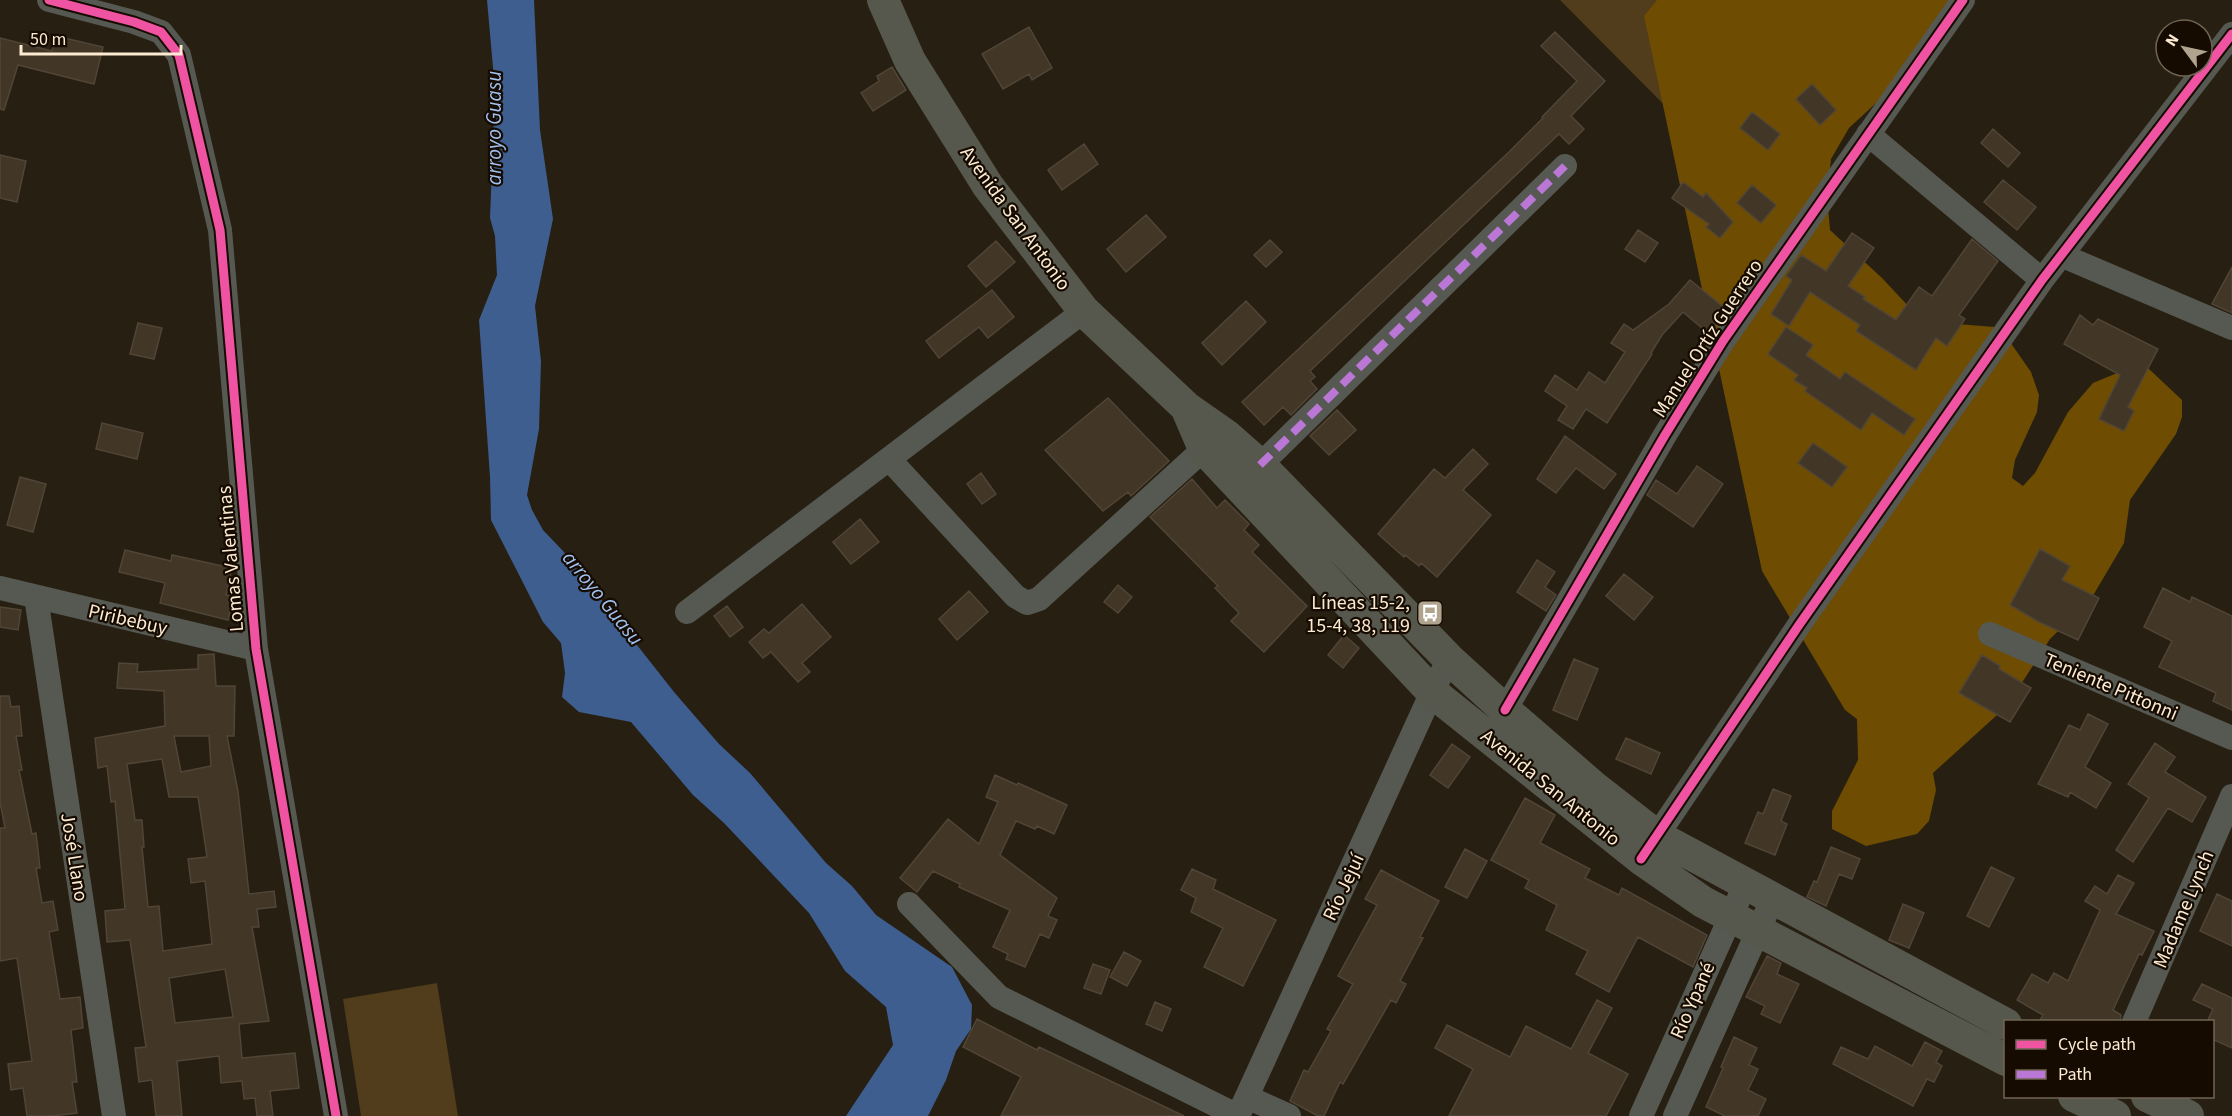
<svg xmlns="http://www.w3.org/2000/svg" width="2232" height="1116" font-family="'Source Sans 3',sans-serif">
<rect width="100%" height="100%" fill="#271f11"/>
<path fill="#513d1b" d="M 1560,0 L 1857,0 L 1708,149 Z
M 437,983 L 458,1116 L 361,1116 L 343,999 Z"/>
<path fill="#6e4c02" d="M 1657,0 L 1962,0 L 1900,81 L 1849,128 L 1831,159 L 1827,195 L 1830,230 L 1882,278 L 1927,326 L 1931,322 L 1995,327 L 2008,339 L 2031,372 L 2039,395 L 2037,412 L 2015,460 L 2012,478 L 2023,486 L 2035,473 L 2068,412 L 2093,383 L 2134,366 L 2149,369 L 2182,400 L 2182,417 L 2176,434 L 2130,500 L 2124,543 L 2091,599 L 2050,639 L 2007,706 L 1933,773 L 1936,790 L 1929,821 L 1917,834 L 1866,846 L 1832,829 L 1832,811 L 1858,760 L 1857,719 L 1845,710 L 1762,571 L 1644,16 Z"/>
<path fill="#3d5e8f" d="M 487,0 L 534,0 L 540,130 L 553,219 L 535,306 L 541,361 L 539,429 L 527,495 L 532,510 L 543,530 L 563,551 L 674,692 L 719,744 L 750,773 L 826,863 L 852,886 L 876,915 L 952,967 L 972,1005 L 971,1029 L 956,1051 L 946,1080 L 928,1116 L 846,1116 L 893,1045 L 886,1007 L 845,971 L 809,913 L 724,823 L 693,795 L 631,722 L 579,712 L 562,697 L 565,673 L 561,643 L 543,622 L 491,520 L 490,477 L 479,320 L 497,275 L 495,236 L 490,218 L 495,90 Z"/>
<path fill="#423627" stroke="#504537" stroke-width="1.5" fill-rule="evenodd" d="M 1029,27 L 1052,68 L 1032,80 L 1029,74 L 1003,89 L 982,54 Z
M 1555,32 L 1605,81 L 1571,116 L 1584,129 L 1569,144 L 1559,134 L 1310,371 L 1315,377 L 1310,381 L 1317,389 L 1291,415 L 1283,407 L 1264,425 L 1242,402 L 1509,152 L 1543,118 L 1542,117 L 1577,81 L 1541,46 Z
M 56,36 L 103,47 L 94,84 L 18,65 L 4,110 L 0,109 L 0,38 L 52,51 Z
M 892,67 L 906,90 L 873,111 L 861,93 L 879,81 L 877,76 Z
M 1812,84 L 1836,110 L 1820,125 L 1796,99 Z
M 1752,112 L 1780,134 L 1768,150 L 1740,128 Z
M 1993,129 L 2020,153 L 2008,167 L 1981,143 Z
M 1084,144 L 1098,164 L 1062,190 L 1048,170 Z
M 0,155 L 26,161 L 17,202 L 0,198 Z
M 2003,180 L 2036,207 L 2017,230 L 1984,202 Z
M 1683,182 L 1703,197 L 1706,193 L 1733,222 L 1720,238 L 1706,227 L 1709,224 L 1672,198 Z
M 1752,185 L 1776,205 L 1761,223 L 1737,203 Z
M 1146,215 L 1166,237 L 1126,272 L 1107,249 Z
M 1638,230 L 1658,243 L 1645,262 L 1625,249 Z
M 1852,233 L 1874,248 L 1848,286 L 1865,297 L 1863,299 L 1896,320 L 1919,287 L 1932,296 L 1972,239 L 1998,261 L 1959,315 L 1965,319 L 1947,346 L 1936,338 L 1916,370 L 1856,331 L 1860,325 L 1810,292 L 1789,326 L 1771,314 L 1792,280 L 1786,276 L 1801,255 L 1826,271 Z
M 1270,240 L 1282,252 L 1266,267 L 1254,255 Z
M 996,241 L 1015,262 L 986,287 L 968,266 Z
M 2232,267 L 2232,313 L 2212,304 Z
M 1690,280 L 1727,310 L 1709,334 L 1683,312 L 1662,335 L 1651,353 L 1652,354 L 1607,423 L 1586,409 L 1573,429 L 1558,420 L 1567,406 L 1545,391 L 1555,375 L 1577,390 L 1589,372 L 1605,383 L 1625,352 L 1611,343 L 1624,324 L 1633,330 L 1669,304 Z
M 992,290 L 1014,317 L 988,338 L 979,327 L 939,358 L 926,341 Z
M 1246,301 L 1266,322 L 1222,365 L 1202,343 Z
M 2080,315 L 2093,325 L 2098,319 L 2158,349 L 2128,407 L 2134,411 L 2124,431 L 2099,419 L 2120,375 L 2064,344 Z
M 138,323 L 162,328 L 154,359 L 130,354 Z
M 1786,327 L 1813,345 L 1806,355 L 1840,379 L 1845,372 L 1915,419 L 1904,435 L 1872,413 L 1861,430 L 1805,391 L 1807,388 L 1794,380 L 1798,375 L 1768,354 Z
M 1108,398 L 1169,461 L 1131,496 L 1128,492 L 1103,511 L 1045,450 Z
M 1337,410 L 1356,430 L 1329,455 L 1310,436 Z
M 102,423 L 143,433 L 137,459 L 96,449 Z
M 1565,436 L 1616,474 L 1604,489 L 1576,468 L 1556,493 L 1537,479 Z
M 1813,443 L 1847,467 L 1832,487 L 1798,463 Z
M 1473,449 L 1488,464 L 1463,490 L 1491,515 L 1437,577 L 1421,563 L 1419,566 L 1405,555 L 1404,557 L 1378,534 L 1434,469 L 1445,478 Z
M 1697,466 L 1723,484 L 1693,527 L 1647,495 L 1656,480 L 1677,494 Z
M 981,473 L 996,494 L 982,504 L 967,484 Z
M 20,477 L 46,484 L 33,532 L 7,525 Z
M 1192,479 L 1217,508 L 1225,500 L 1249,524 L 1244,530 L 1259,545 L 1252,552 L 1307,606 L 1264,652 L 1231,621 L 1239,613 L 1215,588 L 1218,586 L 1150,517 Z
M 860,519 L 879,542 L 851,564 L 833,542 Z
M 2040,549 L 2070,566 L 2062,580 L 2099,598 L 2078,640 L 2039,622 L 2010,605 Z
M 125,550 L 171,561 L 172,555 L 232,568 L 226,595 L 234,597 L 228,620 L 160,603 L 165,583 L 119,572 Z
M 1537,560 L 1555,572 L 1545,587 L 1556,595 L 1546,611 L 1517,592 Z
M 1624,574 L 1653,597 L 1634,620 L 1606,596 Z
M 1118,585 L 1132,597 L 1118,613 L 1104,602 Z
M 2163,588 L 2190,602 L 2192,597 L 2232,616 L 2232,710 L 2213,701 L 2216,693 L 2159,667 L 2172,641 L 2144,627 Z
M 969,591 L 988,612 L 957,640 L 939,619 Z
M 802,604 L 831,637 L 802,663 L 810,672 L 798,682 L 771,652 L 763,658 L 749,642 L 764,629 L 769,633 Z
M 727,606 L 743,627 L 730,637 L 714,616 Z
M 0,607 L 21,610 L 18,630 L 0,627 Z
M 1344,635 L 1359,648 L 1343,668 L 1328,655 Z
M 214,654 L 216,686 L 235,686 L 234,736 L 227,736 L 238,791 L 249,894 L 274,891 L 276,907 L 257,909 L 259,927 L 252,927 L 269,1021 L 239,1024 L 242,1058 L 295,1053 L 299,1088 L 270,1091 L 273,1116 L 257,1116 L 255,1098 L 244,1099 L 242,1081 L 221,1083 L 219,1056 L 177,1061 L 182,1116 L 156,1116 L 152,1080 L 139,1082 L 135,1048 L 146,1047 L 130,940 L 107,942 L 105,911 L 125,909 L 115,801 L 111,802 L 107,766 L 98,768 L 95,738 L 165,726 L 164,691 L 117,688 L 119,663 L 138,664 L 137,672 L 198,669 L 198,655 ZM 174,736 L 209,736 L 211,766 L 181,772 ZM 162,759 L 169,797 L 198,797 L 207,857 L 188,859 L 191,883 L 205,881 L 212,944 L 163,951 L 159,906 L 148,907 L 142,847 L 144,847 L 142,820 L 135,820 L 127,764 ZM 225,969 L 233,1017 L 175,1023 L 169,978 Z
M 1982,655 L 2000,666 L 1999,669 L 2031,688 L 2010,722 L 1959,693 Z
M 1574,659 L 1598,669 L 1577,720 L 1553,710 Z
M 0,696 L 9,696 L 11,707 L 19,706 L 22,736 L 16,736 L 22,770 L 19,770 L 32,834 L 36,833 L 40,868 L 36,868 L 42,903 L 53,901 L 58,930 L 49,932 L 60,999 L 80,997 L 83,1028 L 71,1030 L 77,1082 L 72,1082 L 77,1113 L 52,1116 L 27,1116 L 23,1088 L 11,1090 L 8,1064 L 32,1061 L 17,958 L 0,961 L 0,828 L 5,828 L 0,802 Z
M 2088,714 L 2108,724 L 2085,767 L 2111,783 L 2096,808 L 2070,792 L 2068,797 L 2038,784 L 2069,725 L 2080,730 Z
M 1626,738 L 1660,753 L 1651,774 L 1616,759 Z
M 2155,743 L 2175,757 L 2165,772 L 2206,797 L 2192,822 L 2168,808 L 2133,862 L 2116,850 L 2149,798 L 2128,784 Z
M 1452,744 L 1470,757 L 1448,788 L 1430,775 Z
M 995,775 L 1017,785 L 1018,783 L 1067,805 L 1054,834 L 1037,826 L 1035,829 L 1016,821 L 1000,855 L 1057,898 L 1048,916 L 1057,920 L 1049,938 L 1040,934 L 1025,967 L 1006,959 L 1008,954 L 993,947 L 1010,910 L 959,887 L 960,884 L 933,871 L 917,892 L 900,878 L 948,819 L 979,844 L 998,802 L 986,797 Z
M 1773,789 L 1791,796 L 1781,821 L 1787,824 L 1775,855 L 1745,843 L 1758,812 L 1763,814 Z
M 1525,798 L 1555,815 L 1540,843 L 1590,869 L 1585,878 L 1619,895 L 1622,888 L 1707,935 L 1693,967 L 1638,937 L 1609,992 L 1576,974 L 1588,951 L 1546,930 L 1557,905 L 1525,888 L 1529,880 L 1491,860 Z
M 1831,847 L 1860,859 L 1852,879 L 1839,874 L 1826,906 L 1807,897 L 1814,881 L 1817,882 Z
M 1465,849 L 1487,861 L 1467,898 L 1445,887 Z
M 1991,867 L 2014,878 L 1989,927 L 1967,916 Z
M 1192,869 L 1216,880 L 1213,889 L 1276,920 L 1243,986 L 1204,967 L 1223,928 L 1191,912 L 1196,898 L 1181,890 Z
M 1381,870 L 1439,901 L 1420,937 L 1423,938 L 1400,981 L 1406,984 L 1396,1003 L 1391,1000 L 1343,1084 L 1340,1082 L 1324,1116 L 1318,1116 L 1290,1101 L 1304,1070 L 1308,1072 L 1331,1031 L 1327,1029 L 1353,984 L 1338,976 L 1377,905 L 1365,899 Z
M 2118,875 L 2134,883 L 2116,914 L 2154,931 L 2142,955 L 2139,954 L 2113,1010 L 2121,1015 L 2120,1022 L 2039,1022 L 2043,1015 L 2017,1000 L 2032,974 L 2048,983 L 2054,973 L 2068,981 L 2100,910 L 2085,901 L 2095,886 L 2107,894 Z
M 2217,894 L 2232,901 L 2232,946 L 2200,931 Z
M 1903,904 L 1924,913 L 1909,948 L 1889,940 Z
M 1124,952 L 1141,961 L 1127,986 L 1110,977 Z
M 1767,956 L 1781,963 L 1777,974 L 1799,984 L 1780,1023 L 1761,1014 L 1765,1006 L 1746,997 Z
M 1093,964 L 1110,970 L 1101,994 L 1084,988 Z
M 2202,984 L 2232,998 L 2232,1048 L 2212,1039 L 2212,1022 L 2207,1022 L 2213,1009 L 2193,1000 Z
M 1597,1000 L 1612,1008 L 1588,1053 L 1628,1074 L 1606,1116 L 1449,1116 L 1473,1069 L 1435,1048 L 1447,1025 L 1510,1057 L 1526,1026 L 1571,1049 Z
M 1155,1002 L 1171,1009 L 1162,1031 L 1146,1024 Z
M 977,1019 L 1037,1050 L 1039,1047 L 1184,1116 L 1001,1116 L 1021,1077 L 963,1047 Z
M 1734,1037 L 1757,1048 L 1749,1065 L 1758,1069 L 1748,1090 L 1766,1099 L 1758,1116 L 1725,1116 L 1706,1107 L 1723,1068 L 1721,1067 Z
M 1925,1042 L 1942,1051 L 1936,1062 L 1942,1066 L 1934,1082 L 1927,1079 L 1913,1106 L 1833,1064 L 1841,1047 L 1868,1059 L 1875,1046 L 1912,1066 Z"/>
<g fill="none" stroke-linecap="round" stroke-linejoin="round">
<path stroke="#565951" stroke-width="24" d="M 49,0 L 134,22 L 161,32 L 179,55 L 220,230 L 256,649 L 336,1116
M 1868,134 L 2042,280
M 2063,256 L 2232,328
M 889,459 L 1015,596 L 1027,603 L 1039,599 L 1204,449
M 1260,465 L 1565,166
M 0,588 L 256,649
M 36,597 L 114,1116
M 687,612 L 1084,311
M 1990,634 L 2232,738
M 1505,710 L 1665,435 L 1723,341 L 1963,0
M 1648,849 L 1799,625 L 2042,280 L 2232,34
M 909,904 L 999,997 L 1238,1116
M 2134,1022 L 2232,796
M 1247,1097 L 1289,1116
M 1238,1116 L 1432,692 L 1449,659
M 1641,1116 L 1745,885
M 1675,1116 L 1772,900"/>
<path stroke="#57584d" stroke-width="32" d="M 883,0 L 910,61 L 988,186 L 1084,311 L 1186,407 L 1226,435 L 1260,465 L 1449,659 L 1505,710 L 1593,786 L 1657,836 L 2006,1024
M 1186,407 L 1204,449 L 1432,692 L 1641,859 L 1703,902 L 2006,1060
M 2074,1096 L 2115,1116
M 2147,1096 L 2188,1116"/>
<path stroke="#ba77d6" stroke-width="8" stroke-dasharray="15 8" stroke-linecap="butt" d="M 1260,465 L 1565,166"/>
<defs>
<path id="cycleway" d="M 49,0 L 134,22 L 161,32 L 179,55 L 220,230 L 256,649 L 336,1116
M 1505,710 L 1665,435 L 1723,341 L 1963,0
M 1641,859 L 1799,625 L 2042,280 L 2232,34"/>
</defs>
<use href="#cycleway" stroke="#160b00" stroke-width="13"/>
<use href="#cycleway" stroke="#f153a3" stroke-width="9"/>
</g>
<defs>
<symbol id="bus-square" viewBox="-11 -11 22 22"><rect x="-9" y="-9" width="18" height="18" rx="4" fill="#b1a48e" stroke="#160b00"/><path d="M-5-6H5V4H4V6H2V4H-2V6H-4V4H-5ZM-3.5-4V0h7V-4ZM-3.5 1.2v1.5H-2V1.2ZM2 1.2v1.5H3.5V1.2Z" fill="#fff"/></symbol>
</defs>
<g fill-rule="evenodd">
<use href="#bus-square" x="1415" y="598" width="30" height="30"/>
</g>
<g text-anchor="middle" stroke-width="4.5" stroke-linejoin="round" paint-order="stroke">
<g font-size="20" fill="#fcebd2" stroke="#160b00">
<text transform="translate(1016 218) rotate(54)" y="7">Avenida San Antonio</text>
<text transform="translate(1707 338) rotate(-57)" y="7">Manuel Ortíz Guerrero</text>
<text transform="translate(230 559) rotate(-95)" y="7">Lomas Valentinas</text>
<text transform="translate(128 619) rotate(13)" y="7">Piribebuy</text>
<text transform="translate(2111 686) rotate(23)" y="7">Teniente Pittonni</text>
<text transform="translate(1551 787) rotate(39)" y="7">Avenida San Antonio</text>
<text transform="translate(75 857) rotate(81)" y="7">José Llano</text>
<text transform="translate(1343 887) rotate(-65)" y="7">Río Jejuí</text>
<text transform="translate(2183 909) rotate(-67)" y="7">Madame Lynch</text>
<text transform="translate(1692 1000) rotate(-66)" y="7">Río Ypané</text>
</g>
<g font-size="20" fill="#fcebd2" stroke="#160b00" text-anchor="end">
<text x="1410" y="609">Líneas 15-2,<tspan x="1410" dy="23">15-4, 38, 119</tspan></text>
</g>
<g font-size="21" font-style="italic" fill="#a1c2f2" stroke="#160b00">
<text transform="translate(494 128) rotate(-90)" y="7">arroyo Guasu</text>
<text transform="translate(603 598) rotate(51)" y="7">arroyo Guasu</text>
</g>
</g>
<rect x="2004" y="1020" width="210" height="78" fill="#160b00" stroke="#726554" stroke-width="1.5"/>
<rect x="2016" y="1040" width="30" height="9" fill="#f153a3" stroke="#726554" stroke-width="1.5"/>
<text x="2058" y="1050" font-size="18" fill="#fcebd2">Cycle path</text>
<rect x="2016" y="1070" width="30" height="9" fill="#ba77d6" stroke="#726554" stroke-width="1.5"/>
<text x="2058" y="1080" font-size="18" fill="#fcebd2">Path</text>
<g transform="translate(2184 48) rotate(303)"><circle r="28" fill="#160b00" stroke="#726554" stroke-width="1.5"/>
<path d="M0-4.5L10 22L0 15L-10 22Z" fill="#b1a48e"/>
<text y="-9" font-size="16" font-weight="bold" text-anchor="middle" fill="#fcebd2">N</text>
</g>
<path d="M21 45v9h160v-9" fill="none" stroke="#fcebd2" stroke-width="3"/>
<text x="30" y="45" font-size="18" fill="#fcebd2" stroke="#160b00" stroke-width="4.5" paint-order="stroke">50 m</text>
</svg>
